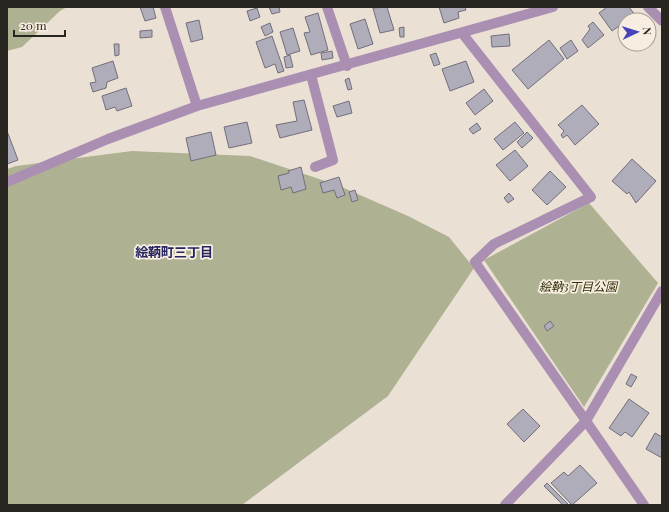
<svg xmlns="http://www.w3.org/2000/svg" width="669" height="512" font-family="'Playfair Display','Noto Sans JP',serif">
<rect width="100%" height="100%" fill="#ebe0d4"/>
<path fill="#afb292" d="M 7,7 L 67,7 L 60,11 L 22,47 L 7,51 Z
M 132,151 L 250,156 L 337,185 L 408,216 L 449,237 L 474,268 L 388,396 L 242,505 L 7,505 L 7,169 L 16,166 Z
M 589,203 L 658,283 L 584,407 L 484,260 Z"/>
<path fill="#b0adba" stroke="#726e7b" d="M 140,7 L 153,7 L 156,18 L 145,21 Z
M 269,7 L 279,7 L 280,12 L 272,14 Z
M 387,7 L 394,30 L 380,33 L 373,8 Z
M 439,7 L 465,7 L 466,10 L 458,12 L 459,18 L 444,23 Z
M 607,7 L 629,7 L 635,15 L 625,20 L 625,22 L 612,31 L 599,13 Z
M 257,8 L 260,17 L 250,21 L 247,11 Z
M 318,13 L 328,50 L 311,55 L 304,33 L 310,32 L 305,17 Z
M 365,19 L 373,44 L 358,49 L 350,24 Z
M 199,20 L 203,39 L 191,42 L 186,23 Z
M 593,22 L 604,35 L 588,48 L 582,40 L 590,29 L 588,26 Z
M 270,23 L 273,32 L 265,36 L 261,27 Z
M 404,27 L 404,37 L 400,37 L 399,28 Z
M 293,28 L 300,51 L 287,55 L 280,32 Z
M 152,30 L 152,37 L 140,38 L 140,31 Z
M 509,34 L 510,46 L 492,47 L 491,36 Z
M 272,36 L 284,71 L 278,73 L 275,64 L 265,68 L 256,42 Z
M 549,40 L 564,59 L 528,89 L 512,70 Z
M 571,40 L 578,51 L 567,59 L 560,48 Z
M 114,44 L 119,44 L 119,55 L 115,56 Z
M 332,51 L 333,58 L 322,60 L 321,53 Z
M 436,53 L 440,64 L 434,66 L 430,55 Z
M 290,55 L 293,67 L 286,68 L 284,57 Z
M 113,61 L 118,78 L 107,82 L 106,88 L 93,92 L 90,83 L 96,82 L 92,68 Z
M 466,61 L 474,82 L 450,91 L 442,69 Z
M 349,78 L 352,89 L 348,90 L 345,80 Z
M 126,88 L 132,106 L 117,111 L 115,107 L 106,110 L 102,96 Z
M 484,89 L 493,101 L 475,115 L 466,103 Z
M 304,100 L 312,130 L 280,138 L 276,125 L 297,121 L 293,102 Z
M 349,101 L 352,113 L 337,117 L 333,106 Z
M 582,105 L 599,124 L 575,145 L 567,135 L 563,138 L 561,135 L 564,131 L 558,125 Z
M 247,122 L 252,143 L 229,148 L 224,127 Z
M 515,122 L 524,133 L 503,150 L 494,139 Z
M 477,123 L 481,129 L 473,134 L 469,129 Z
M 7,131 L 18,160 L 7,164 Z
M 211,132 L 216,155 L 191,161 L 186,138 Z
M 527,132 L 533,138 L 522,148 L 517,142 Z
M 515,150 L 528,166 L 510,181 L 496,165 Z
M 632,159 L 656,181 L 636,203 L 629,192 L 627,194 L 612,181 Z
M 301,167 L 306,189 L 293,193 L 291,187 L 281,190 L 278,176 L 289,173 L 288,171 Z
M 550,171 L 566,187 L 547,205 L 532,190 Z
M 339,177 L 345,195 L 337,198 L 334,190 L 323,193 L 320,183 Z
M 355,190 L 358,200 L 352,202 L 349,192 Z
M 509,193 L 514,199 L 508,203 L 504,198 Z
M 550,321 L 554,326 L 547,331 L 544,326 Z
M 631,374 L 637,377 L 631,387 L 626,384 Z
M 629,399 L 649,413 L 632,437 L 625,432 L 621,436 L 609,428 Z
M 523,409 L 540,426 L 524,442 L 507,424 Z
M 655,433 L 662,437 L 662,458 L 646,449 Z
M 580,465 L 597,483 L 572,505 L 551,483 L 564,472 L 568,476 Z
M 547,483 L 569,505 L 563,505 L 544,486 Z"/>
<g fill="none" stroke-linecap="round" stroke-linejoin="round">
<path stroke="#aa8fb2" stroke-width="10" d="M 165,7 L 197,106
M 327,7 L 347,66
M 648,7 L 662,21
M 462,33 L 591,197 L 494,244 L 475,262 L 586,421 L 505,505
M 311,75 L 333,160 L 315,167
M 7,182 L 108,139 L 197,106 L 553,7
M 644,505 L 586,421 L 662,291"/>
</g>
<g text-anchor="middle" stroke-width="3.5" stroke-linejoin="round" paint-order="stroke">
<g font-size="12" font-style="italic" fill="#2e3006" stroke="#f8ede1">
<text x="578" y="291">絵靹3丁目公園</text>
</g>
<g font-size="13" font-weight="bold" fill="#25265f" stroke="#f8ede1">
<text x="174" y="257">絵鞆町三丁目</text>
</g>
</g>
<rect width="669" height="512" fill="none" stroke="#292621" stroke-width="16"/>
<g transform="translate(637 32) rotate(86)"><circle r="19" fill="#f8ede1" stroke="#a59d94"/>
<path d="M0-3L7 15L0 10L-7 15Z" fill="#4644ba"/>
<text y="-6" font-size="11" font-weight="bold" text-anchor="middle" fill="#292621">N</text>
</g>
<path d="M14 30v6h51v-6" fill="none" stroke="#292621" stroke-width="2"/>
<text x="20" y="30" font-size="12" fill="#292621" stroke="#f8ede1" stroke-width="3" paint-order="stroke">20 m</text>
</svg>
